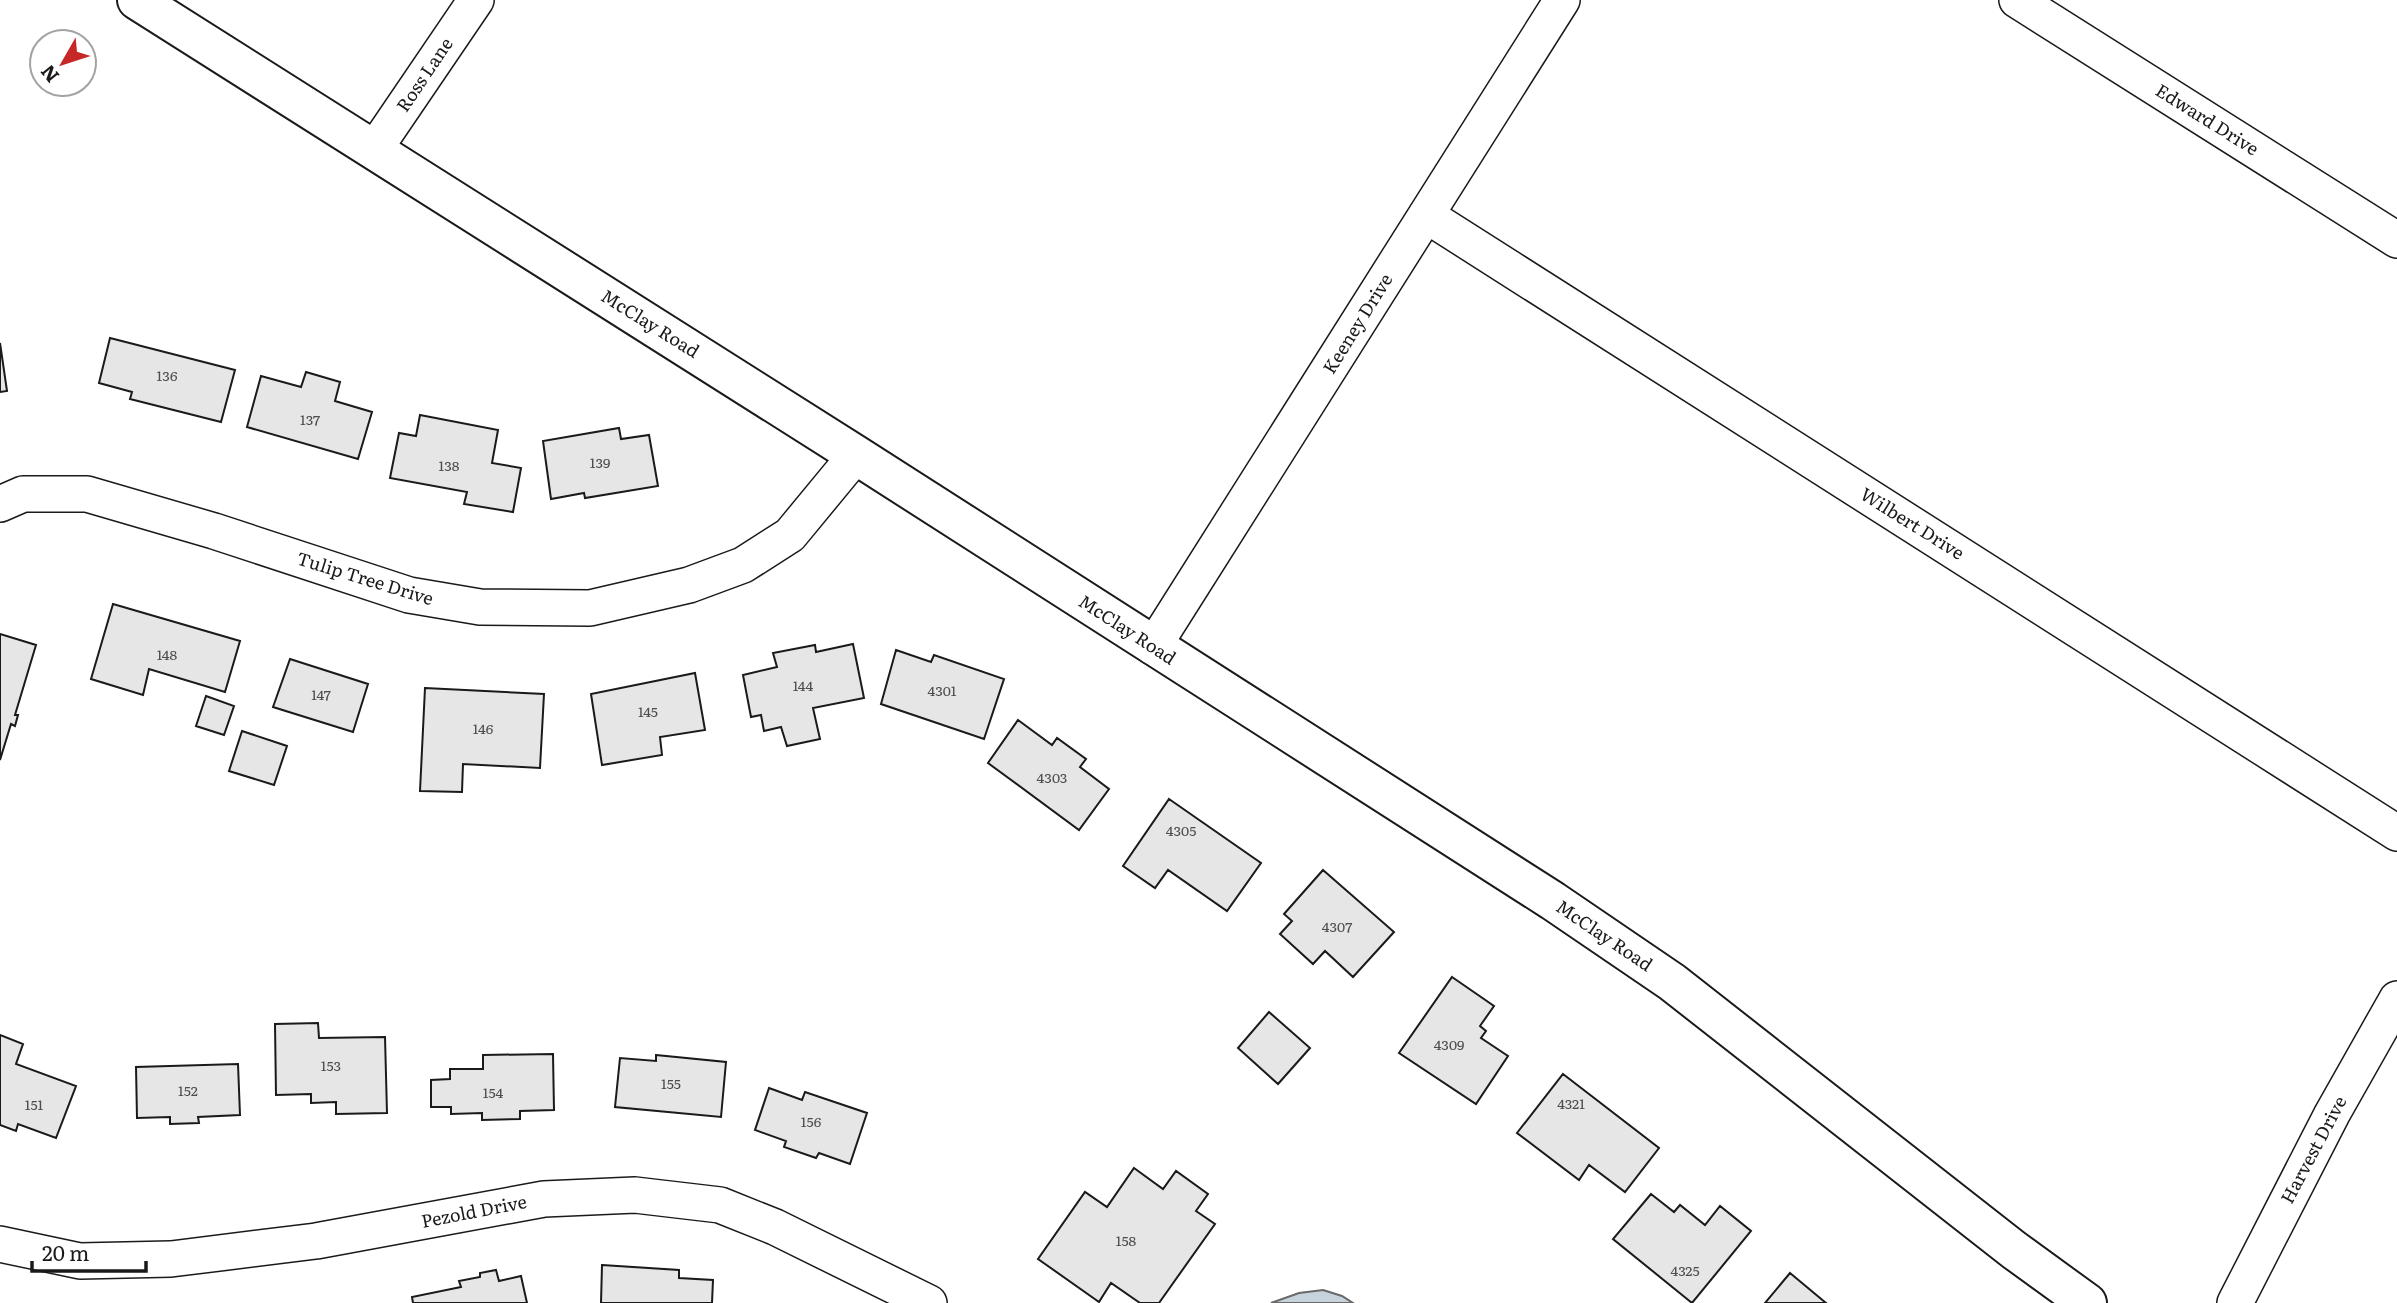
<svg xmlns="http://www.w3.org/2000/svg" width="2397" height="1303" font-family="Literata,serif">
<rect width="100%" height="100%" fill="#fff"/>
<path fill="#c6d2dc" stroke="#6a6a6a" stroke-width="2" d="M 1323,1290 L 1342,1296 L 1353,1303 L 1271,1303 L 1299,1293 Z"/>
<path fill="#e6e6e6" stroke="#1a1a1a" stroke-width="2" d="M 110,338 L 235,370 L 221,422 L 130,399 L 132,392 L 99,383 Z
M 0,343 L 7,391 L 0,392 Z
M 306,372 L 340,382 L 335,401 L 372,412 L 358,459 L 247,427 L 261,376 L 301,387 Z
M 420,415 L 498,430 L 492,463 L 521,468 L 513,512 L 464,504 L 467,492 L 390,478 L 399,433 L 416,436 Z
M 619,428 L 621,439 L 649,435 L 658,486 L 585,498 L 584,493 L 551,499 L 543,441 Z
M 113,604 L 240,641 L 225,692 L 149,669 L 143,695 L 91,679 Z
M 0,634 L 36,645 L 15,715 L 18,715 L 15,726 L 11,724 L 0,760 Z
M 853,644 L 864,698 L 813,708 L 820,739 L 787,746 L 781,727 L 764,731 L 761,715 L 751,717 L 743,675 L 777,667 L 773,653 L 815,645 L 816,652 Z
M 896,650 L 931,662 L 934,655 L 1004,679 L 984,739 L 881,704 Z
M 290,659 L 368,684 L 353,732 L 273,707 Z
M 695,673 L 705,730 L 660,737 L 662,755 L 602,765 L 591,694 Z
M 425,688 L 544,694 L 540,768 L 463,764 L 462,792 L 420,791 Z
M 206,696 L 234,706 L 224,735 L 196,726 Z
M 1018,720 L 1052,745 L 1057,738 L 1086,759 L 1080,767 L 1109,789 L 1079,830 L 988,763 Z
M 242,731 L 287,746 L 274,785 L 229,771 Z
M 1169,799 L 1261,863 L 1227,911 L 1168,870 L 1155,888 L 1123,866 Z
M 1323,870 L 1394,932 L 1353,977 L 1325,951 L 1313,964 L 1280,934 L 1292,921 L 1284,914 Z
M 1452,977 L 1494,1006 L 1480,1026 L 1486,1031 L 1481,1038 L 1508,1056 L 1476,1104 L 1399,1053 Z
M 1269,1012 L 1310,1048 L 1278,1084 L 1238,1048 Z
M 318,1023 L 319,1038 L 385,1037 L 387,1113 L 336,1114 L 336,1102 L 311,1103 L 311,1094 L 276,1095 L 275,1024 Z
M 0,1035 L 23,1044 L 16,1064 L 76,1086 L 56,1138 L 18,1124 L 16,1131 L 0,1125 Z
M 553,1054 L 554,1110 L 520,1111 L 520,1119 L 482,1120 L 482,1113 L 451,1114 L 451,1107 L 431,1107 L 431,1080 L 450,1079 L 450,1069 L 483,1069 L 483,1055 Z
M 656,1055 L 726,1062 L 721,1117 L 615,1107 L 620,1058 L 656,1061 Z
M 238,1064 L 240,1115 L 198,1117 L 199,1123 L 170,1124 L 170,1117 L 137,1118 L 136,1067 Z
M 1563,1074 L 1659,1148 L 1625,1192 L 1589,1165 L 1579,1180 L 1517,1133 Z
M 769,1088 L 802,1100 L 805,1092 L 867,1113 L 850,1164 L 819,1153 L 816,1158 L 784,1147 L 786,1141 L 755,1130 Z
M 1134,1168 L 1163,1189 L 1176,1171 L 1208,1194 L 1196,1211 L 1215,1224 L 1159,1303 L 1140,1303 L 1111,1283 L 1099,1302 L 1038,1259 L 1085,1192 L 1107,1207 Z
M 1651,1194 L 1674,1212 L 1680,1205 L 1705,1225 L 1720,1206 L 1751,1231 L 1692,1303 L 1613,1239 Z
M 602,1265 L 679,1270 L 679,1278 L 713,1280 L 712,1303 L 601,1303 Z
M 496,1270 L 499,1281 L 521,1276 L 527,1303 L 413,1303 L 412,1297 L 461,1287 L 459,1281 L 480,1277 L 480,1273 Z
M 1790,1273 L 1826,1303 L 1765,1303 Z"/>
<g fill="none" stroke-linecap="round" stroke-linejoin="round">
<defs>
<path id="street" d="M 2017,0 L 2397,240
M 374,150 L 476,0
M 1426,215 L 2397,833
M 0,504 L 23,494 L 87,494 L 214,531 L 409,595 L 480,607 L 590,608 L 689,585 L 743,565 L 790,535 L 856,455
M 1153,647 L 1562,0
M 0,1244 L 80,1261 L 171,1259 L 316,1241 L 544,1199 L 635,1195 L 720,1205 L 775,1227 L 929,1303
M 2235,1303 L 2332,1114 L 2397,999"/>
<path id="secondary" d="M 137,0 L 856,455 L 1553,901 L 1672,982 L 2014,1250 L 2087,1303"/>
</defs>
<use href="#street" stroke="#1a1a1a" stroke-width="38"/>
<use href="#secondary" stroke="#1a1a1a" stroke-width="42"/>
<use href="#street" stroke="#fff" stroke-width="35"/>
<use href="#secondary" stroke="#fff" stroke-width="38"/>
</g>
<g text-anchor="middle" stroke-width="5" stroke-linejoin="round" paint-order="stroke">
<g font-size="14" fill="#4d4d4d">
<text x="167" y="381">136</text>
<text x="310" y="425">137</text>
<text x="600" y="468">139</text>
<text x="449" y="471">138</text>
<text x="167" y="660">148</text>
<text x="803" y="691">144</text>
<text x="942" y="696">4301</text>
<text x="321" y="700">147</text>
<text x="648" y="717">145</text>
<text x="483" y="734">146</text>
<text x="1052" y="783">4303</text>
<text x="1181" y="836">4305</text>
<text x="1337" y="932">4307</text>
<text x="1449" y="1050">4309</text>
<text x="331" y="1071">153</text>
<text x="671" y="1089">155</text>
<text x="188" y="1096">152</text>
<text x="493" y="1098">154</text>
<text x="1571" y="1109">4321</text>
<text x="34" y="1110">151</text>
<text x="811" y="1127">156</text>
<text x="1126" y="1246">158</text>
<text x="1685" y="1276">4325</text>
</g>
<g font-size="18" fill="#1a1a1a" stroke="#fff">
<text transform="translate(425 75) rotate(-56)" y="6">Ross Lane</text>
<text transform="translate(2207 120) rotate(32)" y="6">Edward Drive</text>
<text transform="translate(650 324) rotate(32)" y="6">McClay Road</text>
<text transform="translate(1358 324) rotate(-58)" y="6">Keeney Drive</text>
<text transform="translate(1912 524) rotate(32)" y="6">Wilbert Drive</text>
<text transform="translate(365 579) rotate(17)" y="6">Tulip Tree Drive</text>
<text transform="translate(1127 630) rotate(33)" y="6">McClay Road</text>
<text transform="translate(1604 936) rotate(34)" y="6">McClay Road</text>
<text transform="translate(2314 1150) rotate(-62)" y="6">Harvest Drive</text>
<text transform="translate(474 1212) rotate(-11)" y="6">Pezold Drive</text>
</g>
</g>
<g transform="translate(63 63) rotate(231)"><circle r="33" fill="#ffffff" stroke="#a3a3a3" stroke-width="2"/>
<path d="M0-5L12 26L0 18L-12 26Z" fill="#c62828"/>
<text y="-10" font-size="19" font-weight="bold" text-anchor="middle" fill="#1a1a1a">N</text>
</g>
<path d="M32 1261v10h114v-10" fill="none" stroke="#1a1a1a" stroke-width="3.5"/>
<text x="42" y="1261" font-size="21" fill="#1a1a1a" stroke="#ffffff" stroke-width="5" paint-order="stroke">20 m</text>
</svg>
